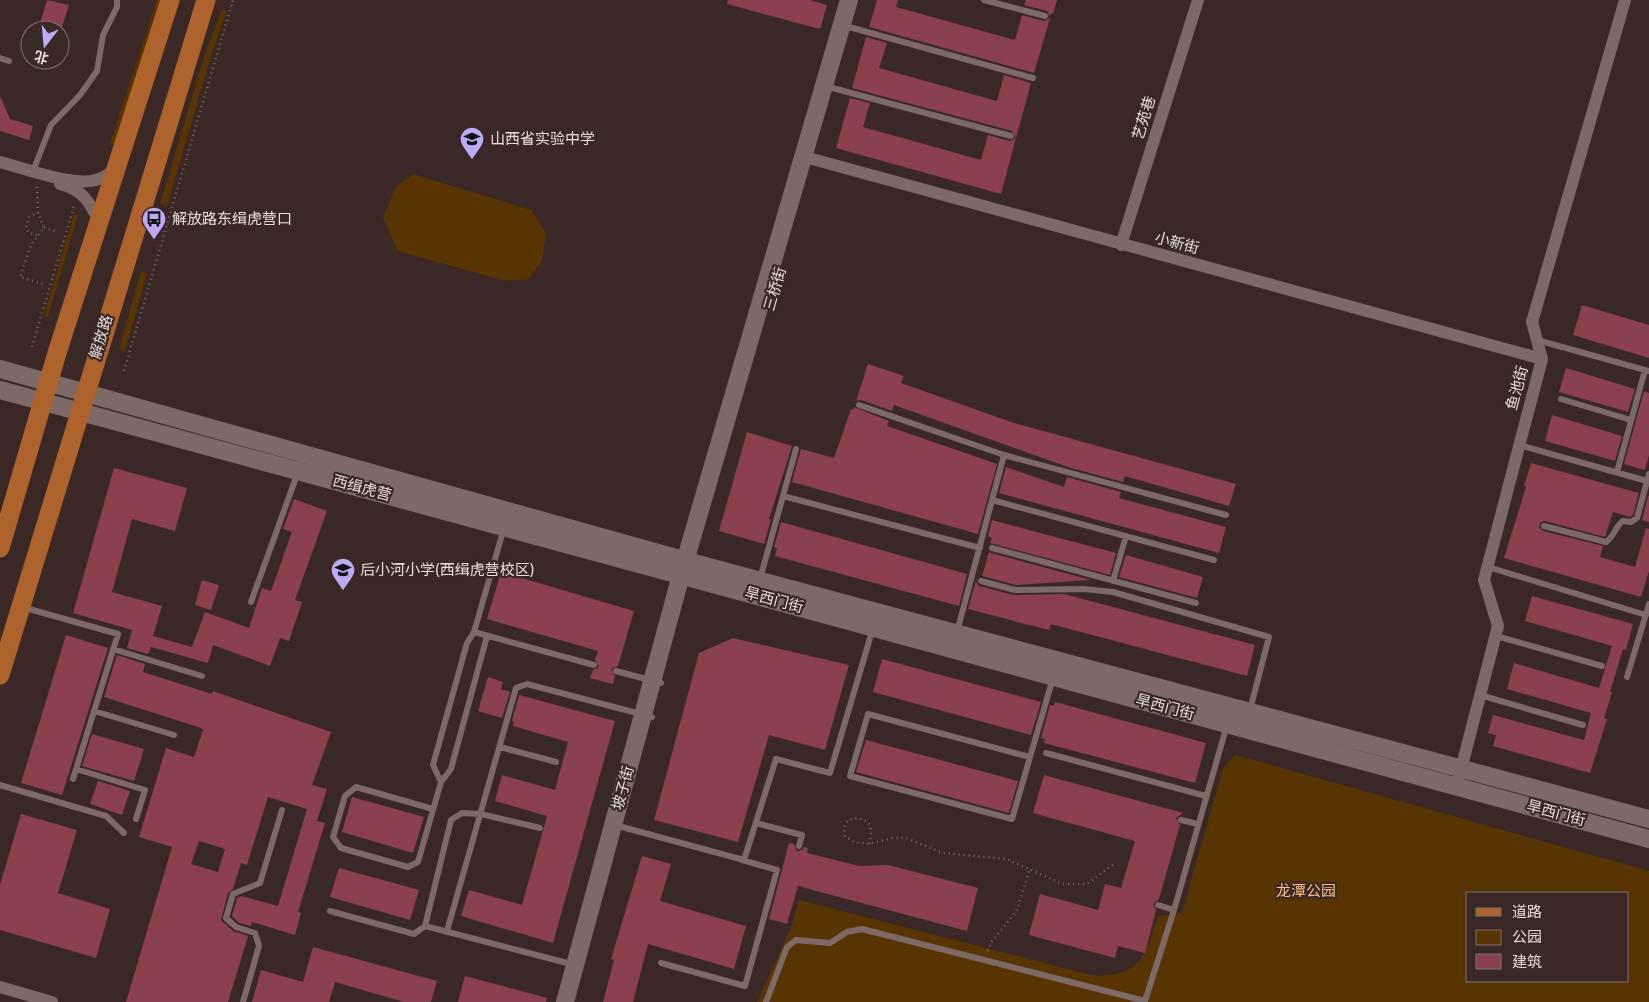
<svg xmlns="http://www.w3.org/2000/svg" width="1649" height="1002" font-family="Cabin,'Noto Sans SC',sans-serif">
<rect width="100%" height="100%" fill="#392826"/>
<path fill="#583402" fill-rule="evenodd" d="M 157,0 L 162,0 L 115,145 L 110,143 Z
M 222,9 L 227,11 L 211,56 L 167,206 L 160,204 L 205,54 Z
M 413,174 L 531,210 L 546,233 L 542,261 L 528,279 L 506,281 L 398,251 L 383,218 L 395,188 Z
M 74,214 L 78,215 L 48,317 L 44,316 Z
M 141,271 L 147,273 L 125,351 L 119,349 Z
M 1235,755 L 1649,871 L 1649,1002 L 757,1002 L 792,925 L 799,900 L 1091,975 C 1140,978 1146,956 1158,916 L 1182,913 L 1223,768 ZM 1468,893 L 1628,893 L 1628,981 L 1468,981 Z"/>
<path fill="#8b404d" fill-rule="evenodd" d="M 47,0 L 69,5 L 61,30 L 39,27 Z
M 728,0 L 810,0 L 827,5 L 820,29 L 727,4 Z
M 877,0 L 898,0 L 896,7 L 1015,40 L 1022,15 L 1044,21 L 1050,18 L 1034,73 L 869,27 Z
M 1026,0 L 1057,0 L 1053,14 L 1051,13 L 1050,17 L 1047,11 L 1024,5 Z
M 866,37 L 887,43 L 879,68 L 997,101 L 1004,75 L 1031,83 L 1016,138 L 1012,131 L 852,88 Z
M 0,96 L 10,119 L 33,126 L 29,140 L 0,131 Z
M 850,98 L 870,103 L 863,127 L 981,160 L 988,135 L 1010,141 L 1016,138 L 1001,194 L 836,148 Z
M 1582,305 L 1649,325 L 1649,358 L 1573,335 Z
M 868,364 L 904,376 L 901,383 L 1014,423 L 1236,484 L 1229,506 L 1125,476 L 1123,482 L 1071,468 L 894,405 L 892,411 L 861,400 L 856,401 Z
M 1566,368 L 1635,389 L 1628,412 L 1559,392 Z
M 1644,391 L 1649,393 L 1649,455 L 1645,470 L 1624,464 Z
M 854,407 L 889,421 L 887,426 L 997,464 L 978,534 L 792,482 L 801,449 L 834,458 L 851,409 L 853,410 Z
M 1552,415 L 1622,436 L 1615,461 L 1545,441 Z
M 747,432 L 792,446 L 769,519 L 771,519 L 764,544 L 719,531 Z
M 1531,463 L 1639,493 L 1633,515 L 1630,517 L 1613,512 L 1605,537 L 1545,521 L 1541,522 L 1539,527 L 1543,531 L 1603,546 L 1600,557 L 1635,567 L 1646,528 L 1649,529 L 1649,571 L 1641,597 L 1504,558 L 1526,487 L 1524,486 Z
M 1006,467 L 1064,487 L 1067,477 L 1121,492 L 1119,498 L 1226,527 L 1219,553 L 999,493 Z
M 114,468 L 187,488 L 175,531 L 132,519 L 112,592 L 162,606 L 153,636 L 192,647 L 205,612 L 249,628 L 262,588 L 271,591 L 292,532 L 283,529 L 294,499 L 327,511 L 295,600 L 302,602 L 289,641 L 280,638 L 270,666 L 213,645 L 208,663 L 151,647 L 148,654 L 127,648 L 132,630 L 73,613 Z
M 1648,496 L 1649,496 L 1649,522 L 1642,520 Z
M 992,520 L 1116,553 L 1110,575 L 990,543 L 992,538 L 988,536 Z
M 781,522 L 967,574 L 959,606 L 775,556 L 777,548 L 774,547 Z
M 989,552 L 991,553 L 1091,580 L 1016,585 L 982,576 Z
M 1126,555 L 1203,577 L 1197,598 L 1119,577 Z
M 501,572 L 634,611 L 618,666 L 611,669 L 615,676 L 613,684 L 590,678 L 593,670 L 599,667 L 595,660 L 598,651 L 487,619 Z
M 977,577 L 976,582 L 979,586 L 1014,595 L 1064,594 L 1255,645 L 1247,676 L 1051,624 L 1049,630 L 968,609 Z
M 202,580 L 219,585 L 211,610 L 195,605 Z
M 1532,596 L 1633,624 L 1626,650 L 1623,649 L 1610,692 L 1612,692 L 1604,718 L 1607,719 L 1590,773 L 1493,746 L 1496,735 L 1488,733 L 1493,715 L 1584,740 L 1591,713 L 1507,689 L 1514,663 L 1599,688 L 1612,646 L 1525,621 Z
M 66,635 L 108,648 L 62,795 L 21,783 Z
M 733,638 L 849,665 L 825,750 L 769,735 L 738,842 L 654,820 L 699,653 Z
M 117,655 L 145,664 L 143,672 L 212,694 L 213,691 L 331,732 L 312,785 L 327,789 L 317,821 L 325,823 L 298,912 L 301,913 L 295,935 L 252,922 L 251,926 L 239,923 L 232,916 L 237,898 L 241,896 L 278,906 L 307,809 L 268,797 L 247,865 L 241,863 L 233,889 L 228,893 L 221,920 L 233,931 L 248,936 L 228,1002 L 126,1002 L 172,847 L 139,837 L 166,748 L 194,757 L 203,730 L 201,728 L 104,697 ZM 199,841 L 225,849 L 218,872 L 191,864 Z
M 882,659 L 1041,702 L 1031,735 L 873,692 Z
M 488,677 L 503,682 L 501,689 L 510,692 L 502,718 L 478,711 Z
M 519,695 L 615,721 L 553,943 L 461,916 L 469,890 L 522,905 L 547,816 L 495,801 L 502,775 L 555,790 L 568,742 L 513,726 L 514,722 L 512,721 Z
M 1055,702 L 1206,743 L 1195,783 L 1044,743 L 1045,739 L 1041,738 L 1050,705 L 1054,706 Z
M 92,734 L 144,749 L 134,781 L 82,766 Z
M 866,740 L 1018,781 L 1009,813 L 856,772 Z
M 1044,775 L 1183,813 L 1176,818 L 1180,825 L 1159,899 L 1153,904 L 1156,910 L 1145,953 L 1118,946 L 1115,958 L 1029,935 L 1040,894 L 1098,910 L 1105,884 L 1121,888 L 1135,841 L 1033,813 Z
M 98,781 L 130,791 L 122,815 L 90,804 Z
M 352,797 L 424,817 L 413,853 L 342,832 Z
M 21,814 L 77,830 L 58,893 L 110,909 L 96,958 L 0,930 L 0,885 Z
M 789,843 L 794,844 L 797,851 L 802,850 L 804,847 L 808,848 L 807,853 L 859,866 L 888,865 L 978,888 L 967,931 L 798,886 L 787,924 L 769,919 Z
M 642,856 L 671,864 L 660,901 L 746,926 L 734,969 L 648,944 L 633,1002 L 603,1002 L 614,960 L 611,959 Z
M 339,868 L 419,890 L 410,920 L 330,897 Z
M 313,947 L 437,981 L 431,1002 L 404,1002 L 335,982 L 329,1002 L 252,1002 L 261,970 L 303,982 Z
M 465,976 L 547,998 L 546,1002 L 458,1002 Z"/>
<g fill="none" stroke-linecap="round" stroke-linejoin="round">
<path stroke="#7a6b69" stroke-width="2.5" stroke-dasharray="1 4" stroke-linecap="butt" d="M 37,187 L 38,213 L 44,228 L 31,245 L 20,277 L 43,284
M 44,228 L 58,232
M 37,235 L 29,233 L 26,228 L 29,217 L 38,213
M 32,347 L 74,206
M 124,371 L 233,0
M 870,844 L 871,830 L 868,822 L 858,818 L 848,820 L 844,827 L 845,836 L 854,842 L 870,844 L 892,838 L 906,838 L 943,853 L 1006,859 L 1063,884 L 1087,884 L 1114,864
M 988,951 L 992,941 L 1016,912 L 1030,869"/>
<path stroke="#7d6a66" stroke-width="6" d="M 984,0 L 1045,16
M 842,25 L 1033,78
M 0,58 L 9,61
M 825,86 L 1011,136
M 33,171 L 51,125 L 80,95 L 97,71 L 103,35 L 117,7 L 117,0
M 1537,340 L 1649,371
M 1561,399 L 1631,420
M 859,405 L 1004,455 L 1226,515
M 1519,445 L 1647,481
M 1617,472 L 1645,370
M 783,496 L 980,548
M 992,500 L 1214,560
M 1544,526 L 1606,542 C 1615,536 1615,526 1623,521 L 1631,522 L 1637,518 L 1649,474
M 992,548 L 1196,603
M 1488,567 L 1646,615
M 760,579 L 796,449
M 981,581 L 1015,590 L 1084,589 L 1113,592 L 1269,637 L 1250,710
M 1113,581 L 1126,536
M 251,602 L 298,472
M 22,607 L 118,634 L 73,779
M 474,632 L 594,665
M 957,632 L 1004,455
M 487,636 L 451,769 L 441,782 L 433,765 L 467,643 L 474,632 L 504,528
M 1496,636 L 1602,666
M 113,649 L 202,676
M 616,671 L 661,683
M 1627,677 L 1649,604
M 1480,695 L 1583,725
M 94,711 L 174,735
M 500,747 L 556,762
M 1046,753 L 1206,796
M 1030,757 L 868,714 L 850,776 L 1012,819 L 1053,678
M 76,769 L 145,790 L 136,819
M 0,785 L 106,816 L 124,833
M 433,809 L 356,787 L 345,796 L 333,837 L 341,848 L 408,867 L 418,862 L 441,782
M 1181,820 L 1198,824
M 756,823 L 802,835 L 799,846
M 622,827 L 744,860 L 776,759 L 830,773 L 873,628
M 1158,905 L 1174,910 L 1227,725
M 330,911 L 414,934 L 425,926 L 575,965
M 425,926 L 451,820 L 462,813 L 481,814 L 540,828
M 447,931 L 516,688 L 527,684 L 652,717
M 661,963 L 745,986 L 777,870 L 742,860
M 243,1002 L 259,946 L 255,933 L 236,927 L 226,918 L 233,894 L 260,883 L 282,810
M 766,1002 L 787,947 L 796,940 L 830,943 L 847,932 L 862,929 L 1145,1001 L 1174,910"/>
<path stroke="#7d6a66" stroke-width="12" d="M 805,157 L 1542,359
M 0,162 C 25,168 72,187 96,180 C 104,178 110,173 116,168
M 60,184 C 83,190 90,202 99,222
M 1121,245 L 1198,0
M 1459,777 L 1498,626 L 1484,580 L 1542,359 L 1532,322 L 1625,0
M 0,987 L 52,1002"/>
<path stroke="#7d6a66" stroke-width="18" d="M 0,369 L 694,563 L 1649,819
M 0,390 L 1649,839
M 565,1002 L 681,575 L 849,0"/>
<path stroke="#ae632d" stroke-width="19" d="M 0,548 L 57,353 L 170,0
M 0,675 L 206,0"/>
</g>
<defs>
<symbol id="school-pin" viewBox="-11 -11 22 30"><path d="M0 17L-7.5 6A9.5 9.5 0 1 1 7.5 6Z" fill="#bcaaf5" stroke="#392826"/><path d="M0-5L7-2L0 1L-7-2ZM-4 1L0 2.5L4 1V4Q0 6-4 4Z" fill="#111"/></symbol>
<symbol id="bus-pin" viewBox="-11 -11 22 30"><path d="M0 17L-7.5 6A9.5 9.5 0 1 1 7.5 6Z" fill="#bcaaf5" stroke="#392826"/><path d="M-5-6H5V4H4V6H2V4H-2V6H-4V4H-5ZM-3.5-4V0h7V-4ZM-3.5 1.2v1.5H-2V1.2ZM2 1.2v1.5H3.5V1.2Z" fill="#111"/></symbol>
</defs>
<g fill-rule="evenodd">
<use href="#school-pin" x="458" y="125" width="28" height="38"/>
<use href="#bus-pin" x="140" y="205" width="28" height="38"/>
<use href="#school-pin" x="329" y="556" width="28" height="38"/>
</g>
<g text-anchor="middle" stroke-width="4.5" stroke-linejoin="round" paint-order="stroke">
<g font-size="15" fill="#eadedc" stroke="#392826">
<text transform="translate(1144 118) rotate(-73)" y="5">艺苑巷</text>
<text transform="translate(1177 243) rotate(15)" y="5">小新街</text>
<text transform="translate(775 289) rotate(-74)" y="5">三桥街</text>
<text transform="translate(101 337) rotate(-73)" y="5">解放路</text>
<text transform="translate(1517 388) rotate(-75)" y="5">鱼池街</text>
<text transform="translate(362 488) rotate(15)" y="5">西缉虎营</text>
<text transform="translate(774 600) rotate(15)" y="5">旱西门街</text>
<text transform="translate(1165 707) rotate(15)" y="5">旱西门街</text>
<text transform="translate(623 788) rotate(-75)" y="5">坡子街</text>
<text transform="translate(1556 813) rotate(15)" y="5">旱西门街</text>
</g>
<g font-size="15" fill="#eadedc" stroke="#392826" text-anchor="start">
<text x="490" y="144">山西省实验中学</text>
<text x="172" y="224">解放路东缉虎营口</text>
<text x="360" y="575">后小河小学(西缉虎营校区)</text>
</g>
<g font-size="15" fill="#fcc181" stroke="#392826">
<text x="1306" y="896">龙潭公园</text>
</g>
</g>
<rect x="1466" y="892" width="162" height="90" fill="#392826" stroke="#80716f"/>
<rect x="1476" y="908" width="25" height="8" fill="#ae632d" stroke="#80716f"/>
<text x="1512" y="917" font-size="15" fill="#eadedc">道路</text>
<rect x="1476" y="930" width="25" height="15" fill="#583402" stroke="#80716f"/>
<text x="1512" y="942" font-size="15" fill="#eadedc">公园</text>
<rect x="1476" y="954" width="25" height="15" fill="#8b404d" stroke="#80716f"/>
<text x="1512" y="967" font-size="15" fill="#eadedc">建筑</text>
<g transform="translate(45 45) rotate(196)"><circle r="24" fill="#392826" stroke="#80716f"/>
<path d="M0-4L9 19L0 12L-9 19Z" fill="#bcaaf5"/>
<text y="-8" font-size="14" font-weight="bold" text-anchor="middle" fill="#eadedc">北</text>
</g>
</svg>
